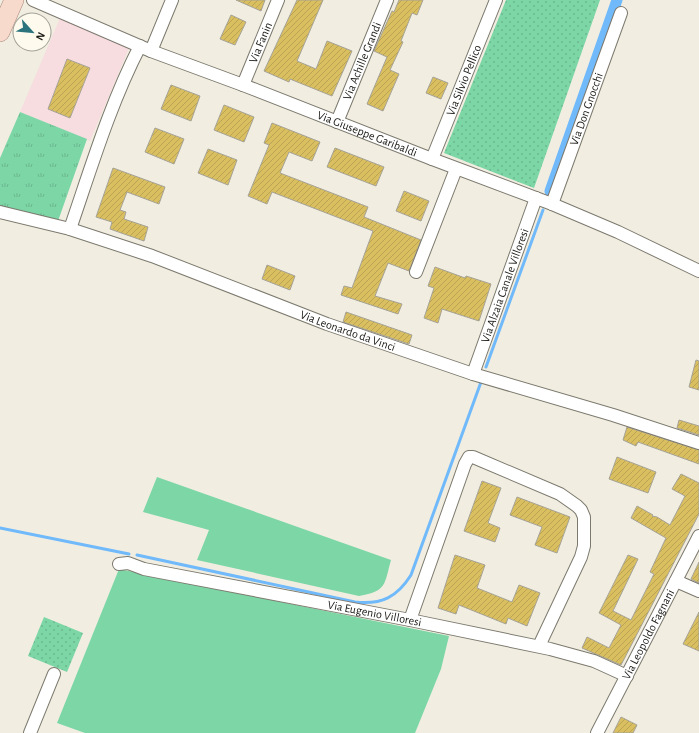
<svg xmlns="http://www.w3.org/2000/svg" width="699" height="733" font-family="'Alegreya Sans',sans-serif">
<defs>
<pattern id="grass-dots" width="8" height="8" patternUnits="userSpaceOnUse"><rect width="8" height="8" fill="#7cd6a6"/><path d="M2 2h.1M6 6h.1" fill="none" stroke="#6bb78e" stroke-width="1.8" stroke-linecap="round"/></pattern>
<pattern id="park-tufts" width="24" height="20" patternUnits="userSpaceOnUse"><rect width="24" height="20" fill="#7cd6a6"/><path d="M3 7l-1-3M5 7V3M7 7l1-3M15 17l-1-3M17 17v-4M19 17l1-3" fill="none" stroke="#6bb78e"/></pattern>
<pattern id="building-hatch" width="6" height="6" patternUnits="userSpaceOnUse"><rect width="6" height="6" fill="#dabf60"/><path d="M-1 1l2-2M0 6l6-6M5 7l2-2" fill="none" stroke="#baa453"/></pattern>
</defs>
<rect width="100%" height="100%" fill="#f1eee1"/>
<path fill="#f7dce0" d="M 60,18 L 130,46 L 90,141 L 20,112 Z"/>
<path fill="url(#grass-dots)" d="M 506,0 L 600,0 L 534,188 L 444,153 Z
M 44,617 L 83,633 L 67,672 L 28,656 Z"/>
<path fill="url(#park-tufts)" d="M 20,112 L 87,139 L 58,221 L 0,207 L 0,158 Z"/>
<path fill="#7cd6a6" d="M 157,477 L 391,560 C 384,585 387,591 359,596 L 197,560 L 209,530 L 143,512 Z
M 119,569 L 449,636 L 441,669 L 415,733 L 85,733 L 57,723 Z"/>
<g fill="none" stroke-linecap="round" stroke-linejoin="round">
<path stroke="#70b9fa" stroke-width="3" d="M 486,367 L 543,210
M 0,528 L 129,554
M 137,555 L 355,602 C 382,605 397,597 411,575 L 481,382"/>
<path stroke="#70b9fa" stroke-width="11" d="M 550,191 L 617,0"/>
</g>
<path fill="url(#building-hatch)" stroke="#a5a296" d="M 236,0 L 265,0 L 261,11 Z
M 297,0 L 323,0 L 297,61 L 316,69 L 327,41 L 352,51 L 332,96 L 290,79 L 289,82 L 264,71 Z
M 399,0 L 423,0 L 417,15 L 412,13 L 401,41 L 403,42 L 390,70 L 399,74 L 383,111 L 367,104 L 387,57 L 374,51 L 392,11 L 394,12 Z
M 231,15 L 246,22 L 235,45 L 220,39 Z
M 67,59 L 90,68 L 70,118 L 48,109 Z
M 433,77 L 448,83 L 441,99 L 426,93 Z
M 171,85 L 200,96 L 191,121 L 161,109 Z
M 224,105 L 254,117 L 244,142 L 214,130 Z
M 272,123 L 320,142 L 312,161 L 289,152 L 280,173 L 368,207 L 364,217 L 421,240 L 409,271 L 388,263 L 375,296 L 402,304 L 398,314 L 341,295 L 344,286 L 352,288 L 373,231 L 272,192 L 267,204 L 248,196 L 269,145 L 264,143 Z
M 155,128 L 184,139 L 174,164 L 145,152 Z
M 335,148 L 384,167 L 376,186 L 327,167 Z
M 208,149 L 237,160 L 228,185 L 198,173 Z
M 113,168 L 165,187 L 159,204 L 127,192 L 120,210 L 126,212 L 124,219 L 148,227 L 144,241 L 110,229 L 112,222 L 96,217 Z
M 404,191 L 429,201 L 421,221 L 396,211 Z
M 267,265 L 295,276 L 290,290 L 262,279 Z
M 435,267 L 465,278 L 466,276 L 491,284 L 479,321 L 442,309 L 438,323 L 424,318 L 434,288 L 428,286 Z
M 346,312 L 412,335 L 409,344 L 343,322 Z
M 696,360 L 699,361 L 699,390 L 689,387 Z
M 679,420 L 699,426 L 699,435 L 677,428 Z
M 627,427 L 699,450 L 699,464 L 638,442 L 636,446 L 623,440 Z
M 617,457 L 656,472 L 648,493 L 609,479 Z
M 681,474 L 699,483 L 699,514 L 621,665 L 582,648 L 587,637 L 609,648 L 621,625 L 599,613 L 628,555 L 638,559 L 613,611 L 631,620 L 654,574 L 650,572 L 666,538 L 631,518 L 637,506 L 653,515 L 652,516 L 657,517 L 670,525 L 685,496 L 672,489 Z
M 482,481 L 501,488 L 488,523 L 500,528 L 495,542 L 464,531 Z
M 517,497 L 570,517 L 557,553 L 535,545 L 542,527 L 510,515 Z
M 455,555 L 485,565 L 477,588 L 512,602 L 519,585 L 540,593 L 527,626 L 508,618 L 506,624 L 459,605 L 456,614 L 438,608 Z
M 699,562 L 699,583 L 691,579 Z
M 699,612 L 699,651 L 683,644 Z
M 621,717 L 637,725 L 633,733 L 613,733 Z"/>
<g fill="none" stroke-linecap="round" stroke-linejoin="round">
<defs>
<g id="street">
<path id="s1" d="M 33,0 L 151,51 L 243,85 L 432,159 L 552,204 L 618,232 L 699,271"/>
<path d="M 151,51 L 172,0"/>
<path id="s2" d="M 243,85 L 278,0"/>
<path id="s3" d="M 337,122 L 387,0"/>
<path id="s4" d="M 432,159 L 496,0"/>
<path id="s5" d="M 552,204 L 621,13"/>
<path id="s6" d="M 0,212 L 70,229 L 152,256 L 327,324 L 473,374 L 613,415 L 699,443"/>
<path d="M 70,229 C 91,168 110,104 140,46"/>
<path d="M 416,272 L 456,169"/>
<path id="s7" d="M 473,374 L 536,198"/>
<path id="s8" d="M 119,564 L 128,563 L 144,569 L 410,620 L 550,649 L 594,661 L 627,676"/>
<path d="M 676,581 L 699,591"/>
<path d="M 410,620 L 465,464 L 469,457 L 473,457 L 560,494 L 577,506 L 581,510 L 584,517 L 584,546 L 581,557 L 539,646"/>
<path d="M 30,733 L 54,674"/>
<path id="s9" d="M 597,733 L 699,536"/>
</g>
<path id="primary" d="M 0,32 L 14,0"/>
</defs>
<use href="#street" stroke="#7c796e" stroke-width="14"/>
<use href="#primary" stroke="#a88778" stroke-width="20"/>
<use href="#street" stroke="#fff" stroke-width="12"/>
<use href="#primary" stroke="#f8dacd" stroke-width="19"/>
</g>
<g text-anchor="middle" stroke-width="4" stroke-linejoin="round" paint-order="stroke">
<g font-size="12" fill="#1b1a16" stroke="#fefbee">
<text dy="4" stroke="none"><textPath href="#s2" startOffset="46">Via Fanin</textPath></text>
<text dy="4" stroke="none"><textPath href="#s3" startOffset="66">Via Achille Grandi</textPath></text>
<text dy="4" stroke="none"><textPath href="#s4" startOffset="85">Via Silvio Pellico</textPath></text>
<text dy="4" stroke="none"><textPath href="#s5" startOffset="101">Via Don Gnocchi</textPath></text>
<text dy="4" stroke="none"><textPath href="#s1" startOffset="360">Via Giuseppe Garibaldi</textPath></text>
<text dy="4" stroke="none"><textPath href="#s7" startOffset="94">Via Alzaia Canale Villoresi</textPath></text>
<text dy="4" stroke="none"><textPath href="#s6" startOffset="368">Via Leonardo da Vinci</textPath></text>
<text dy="4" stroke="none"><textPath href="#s8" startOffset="261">Via Eugenio Villoresi</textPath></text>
<text dy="4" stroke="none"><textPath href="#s9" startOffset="111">Via Leopoldo Fagnani</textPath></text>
</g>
</g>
<g transform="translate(32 32) rotate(117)"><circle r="19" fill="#fefbee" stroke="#a3a198"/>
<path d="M0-3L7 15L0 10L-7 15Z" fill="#2b747d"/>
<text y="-6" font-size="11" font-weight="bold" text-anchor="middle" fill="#1b1a16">N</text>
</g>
</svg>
